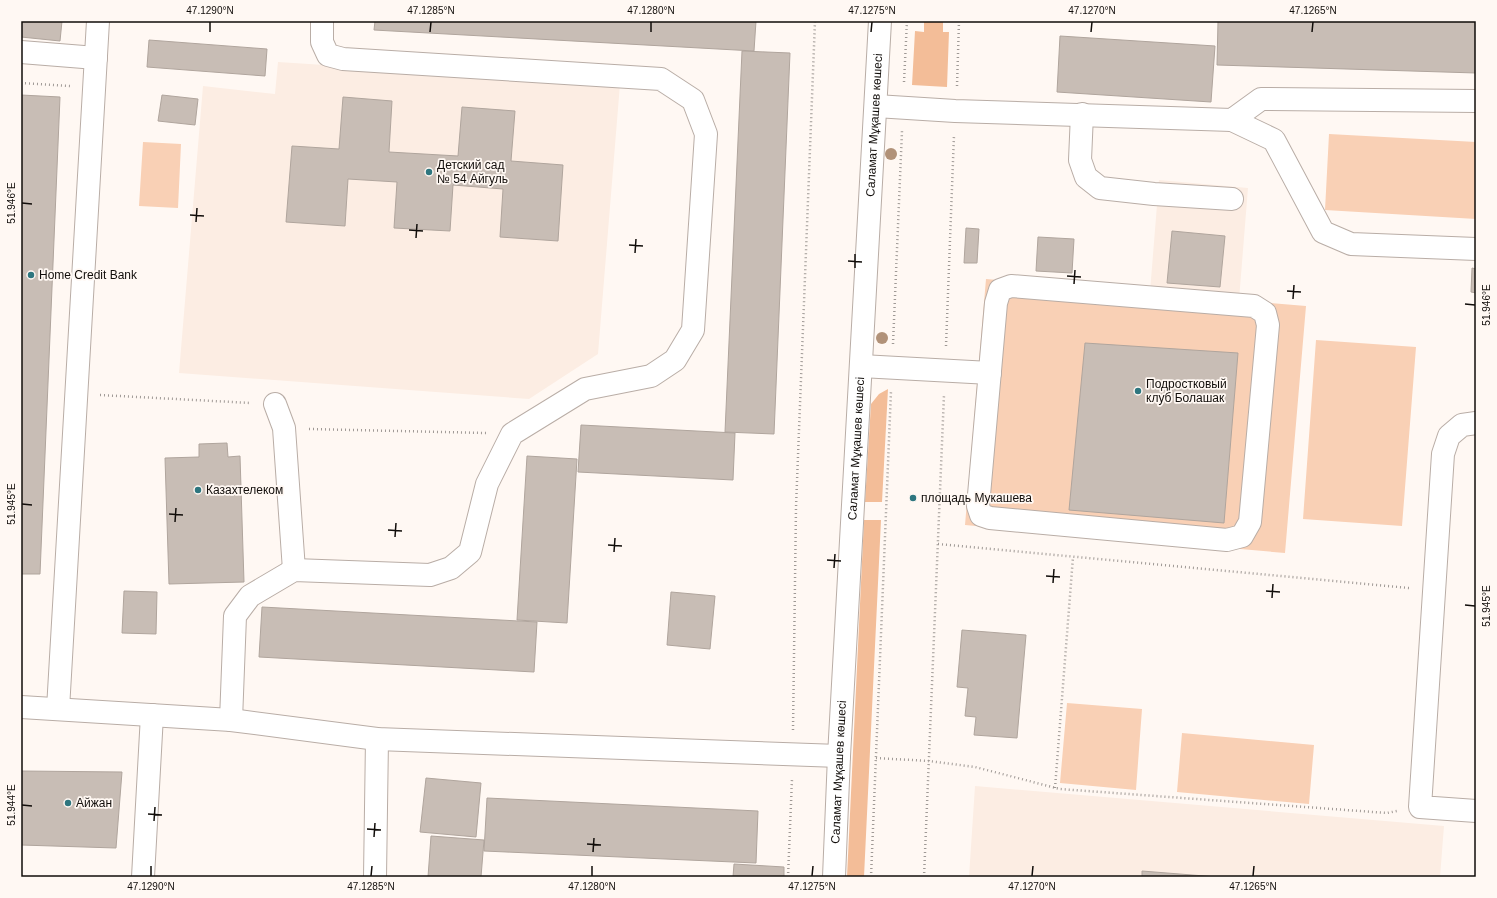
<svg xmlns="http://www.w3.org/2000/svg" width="1497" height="898" font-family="Arial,sans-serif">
<rect width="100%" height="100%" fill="#fff8f3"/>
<path fill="#fcede3" d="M 278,62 L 620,84 L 598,354 L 529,399 L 179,373 L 203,86 L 275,94 Z
M 1159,180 L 1248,188 L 1239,300 L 1150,292 Z
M 975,786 L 1444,826 L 1440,877 L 969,877 Z"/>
<path fill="#f9d0b5" d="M 1329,134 L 1476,142 L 1476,219 L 1325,210 Z
M 143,142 L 181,144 L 178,208 L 139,206 Z
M 986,279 L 1306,306 L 1285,553 L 965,525 Z
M 1316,340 L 1416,347 L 1402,526 L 1303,519 Z
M 1067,703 L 1142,709 L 1136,790 L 1060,783 Z
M 1182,733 L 1314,745 L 1309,804 L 1177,792 Z"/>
<path fill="#f3bd98" d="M 924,21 L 943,21 L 943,32 L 949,32 L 947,87 L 912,85 L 915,31 L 924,32 Z
M 888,389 L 882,502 L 865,502 L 871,404 L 879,394 Z
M 864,520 L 881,520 L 864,877 L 847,877 Z"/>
<path fill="#c8bdb5" stroke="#b0a59d" d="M 21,21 L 62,21 L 60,41 L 21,37 Z
M 375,21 L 756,21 L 754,51 L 374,30 Z
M 1218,21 L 1476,21 L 1476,73 L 1217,65 Z
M 1060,36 L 1215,46 L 1211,102 L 1057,92 Z
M 149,40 L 267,49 L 265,76 L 147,67 Z
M 742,51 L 790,53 L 774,434 L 725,432 Z
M 21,95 L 60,97 L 40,574 L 21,574 Z
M 162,95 L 198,99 L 195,125 L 158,121 Z
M 343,97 L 392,101 L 389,152 L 458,156 L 462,107 L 515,111 L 511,161 L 563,165 L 558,241 L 500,237 L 503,189 L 453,185 L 450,231 L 394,228 L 397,182 L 348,179 L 345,226 L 286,222 L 292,146 L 339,149 Z
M 966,228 L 979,229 L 977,263 L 964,263 Z
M 1172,231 L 1225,236 L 1220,287 L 1167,283 Z
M 1038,237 L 1074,239 L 1072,273 L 1036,271 Z
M 1472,268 L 1476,269 L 1476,293 L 1471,292 Z
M 1085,343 L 1238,353 L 1224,523 L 1069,510 Z
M 581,425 L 735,433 L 733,480 L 578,472 Z
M 227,443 L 228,457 L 240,456 L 244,582 L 169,584 L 165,458 L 199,457 L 199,444 Z
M 527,456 L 577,459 L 567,623 L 517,620 Z
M 124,591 L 157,592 L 156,634 L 122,633 Z
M 671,592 L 715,596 L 710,649 L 667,645 Z
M 262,607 L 537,622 L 534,672 L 259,657 Z
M 962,630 L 1026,635 L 1017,738 L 974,735 L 976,717 L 965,716 L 968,688 L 957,687 Z
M 21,771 L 122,772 L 116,848 L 21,845 Z
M 426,778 L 481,783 L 476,837 L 420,832 Z
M 487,798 L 758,811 L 756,863 L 484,851 Z
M 431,836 L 484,840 L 481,877 L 428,877 Z
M 734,864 L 784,867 L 784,877 L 733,877 Z
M 1142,871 L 1217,877 L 1142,877 Z"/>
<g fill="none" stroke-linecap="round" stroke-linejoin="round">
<defs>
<g id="minor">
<path d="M 21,52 L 96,58"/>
<path d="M 876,106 L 955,111 L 1232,120 L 1261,99 L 1476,101"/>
<path d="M 1082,114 L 1080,160 L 1086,177 L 1100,188 L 1154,194 L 1232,199"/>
<path d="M 1232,120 L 1274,140 L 1323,232 L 1351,244 L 1476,249"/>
<path d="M 1011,286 L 1254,306 L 1265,313 L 1268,325 L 1250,522 L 1242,536 L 1227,540 L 990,518 L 981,515 L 978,506 L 996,303 L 1000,290 Z"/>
<path d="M 861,366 L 990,373"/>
<path d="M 275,404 L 284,428 L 294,570"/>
<path d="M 1476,423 L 1462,425 L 1449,436 L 1443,454 L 1420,807 L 1476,811"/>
<path d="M 21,707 L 231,720 L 377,739 L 839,756"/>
<path d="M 58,709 L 98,21"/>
<path d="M 231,720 L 235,616 L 250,596 L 294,570 L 430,575 L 451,568 L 470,552 L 487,484 L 512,434 L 585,389 L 651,376 L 675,360 L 693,330 L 706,134 L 693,100 L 661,79 L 343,59 L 328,55 L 322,42 L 322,21"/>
<path d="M 143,877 L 152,715"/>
<path d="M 375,877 L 377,739"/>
<path id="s1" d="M 834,877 L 839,756 L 880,21"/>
</g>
</defs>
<use href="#minor" stroke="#b9ada6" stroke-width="24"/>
<path stroke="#9f9995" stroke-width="2.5" stroke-dasharray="1 3" stroke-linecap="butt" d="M 904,82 L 907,21
M 21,83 L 70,86
M 957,86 L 959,21
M 893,344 L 902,131
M 946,346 L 954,135
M 100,395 L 251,403
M 309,429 L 486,433
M 938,544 L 1409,588
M 793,730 L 796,507 L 815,21
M 876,758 L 929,761 L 975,767 L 1060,789 L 1387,813 L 1397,811
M 1055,788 L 1073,557
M 788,877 L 792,779
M 871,877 L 891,391
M 924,877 L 944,395"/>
<use href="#minor" stroke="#fff" stroke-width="22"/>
</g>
<g fill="#b19279">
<circle cx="891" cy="154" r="6"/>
<circle cx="882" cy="338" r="6"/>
</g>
<path fill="none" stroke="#110d0a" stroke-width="1.5" d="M 210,32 L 210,22M 430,32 L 431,22M 651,32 L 651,22M 871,32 L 872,22M 1091,32 L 1092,22M 1312,32 L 1313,22M 22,203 L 32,204M 190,215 L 204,216M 196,222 L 197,208M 409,230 L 423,231M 416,238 L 417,224M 629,245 L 643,246M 635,253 L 636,239M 848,261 L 862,262M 855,268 L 855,254M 1067,276 L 1081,277M 1074,284 L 1075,270M 1287,291 L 1301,292M 1293,299 L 1294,285M 1465,304 L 1475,305M 22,504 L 32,505M 169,514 L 183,515M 175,522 L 176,508M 388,530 L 402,531M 395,537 L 396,523M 608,545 L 622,546M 614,552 L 615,538M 827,560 L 841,561M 834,568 L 835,554M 1046,576 L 1060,577M 1053,583 L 1054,569M 1266,591 L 1280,592M 1272,598 L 1273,584M 1465,605 L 1475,606M 22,805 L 32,806M 148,814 L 162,815M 154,821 L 155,807M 367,829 L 381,830M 374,837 L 375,823M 587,844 L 601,845M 593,852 L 594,838M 151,876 L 151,866M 371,876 L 372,866M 592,876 L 592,866M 812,876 L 813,866M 1032,876 L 1033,866M 1253,876 L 1254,866"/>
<g fill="#2e767f" stroke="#fff8f3" stroke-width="1.5">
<circle cx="429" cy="172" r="4"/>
<circle cx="31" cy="275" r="4"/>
<circle cx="1138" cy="391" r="4"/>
<circle cx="198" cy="490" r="4"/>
<circle cx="913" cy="498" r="4"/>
<circle cx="68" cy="803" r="4"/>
</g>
<g text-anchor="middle" stroke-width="3.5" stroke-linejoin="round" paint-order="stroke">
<g font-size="12" fill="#110d0a" stroke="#fff8f3">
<text dy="4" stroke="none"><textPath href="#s1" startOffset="753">Саламат Мұқашев көшесі</textPath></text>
<text dy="4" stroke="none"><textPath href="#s1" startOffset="429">Саламат Мұқашев көшесі</textPath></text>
<text dy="4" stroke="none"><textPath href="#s1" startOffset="105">Саламат Мұқашев көшесі</textPath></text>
</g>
<g font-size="12" fill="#110d0a" stroke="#fff8f3" text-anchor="start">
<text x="437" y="169">Детский сад<tspan x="437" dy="14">№ 54 Айгуль</tspan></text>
<text x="39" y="279">Home Credit Bank</text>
<text x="1146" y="388">Подростковый<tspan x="1146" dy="14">клуб Болашак</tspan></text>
<text x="206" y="494">Казахтелеком</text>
<text x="921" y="502">площадь Мукашева</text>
<text x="76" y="807">Айжан</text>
</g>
</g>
<rect width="1497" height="898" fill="none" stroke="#fff8f3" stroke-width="44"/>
<rect x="22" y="22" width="1453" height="854" fill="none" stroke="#110d0a" stroke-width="1.5"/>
<g font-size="10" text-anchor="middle" fill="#110d0a">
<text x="210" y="14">47.1290°N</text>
<text x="431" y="14">47.1285°N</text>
<text x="651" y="14">47.1280°N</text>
<text x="872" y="14">47.1275°N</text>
<text x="1092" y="14">47.1270°N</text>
<text x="1313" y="14">47.1265°N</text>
<text transform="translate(11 203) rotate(-90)" y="4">51.946°E</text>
<text transform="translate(1486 305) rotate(-90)" y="4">51.946°E</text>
<text transform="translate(11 504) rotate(-90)" y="4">51.945°E</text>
<text transform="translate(1486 606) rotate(-90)" y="4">51.945°E</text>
<text transform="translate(11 805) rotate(-90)" y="4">51.944°E</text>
<text x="151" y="890">47.1290°N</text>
<text x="371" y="890">47.1285°N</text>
<text x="592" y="890">47.1280°N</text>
<text x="812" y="890">47.1275°N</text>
<text x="1032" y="890">47.1270°N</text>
<text x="1253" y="890">47.1265°N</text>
</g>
</svg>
